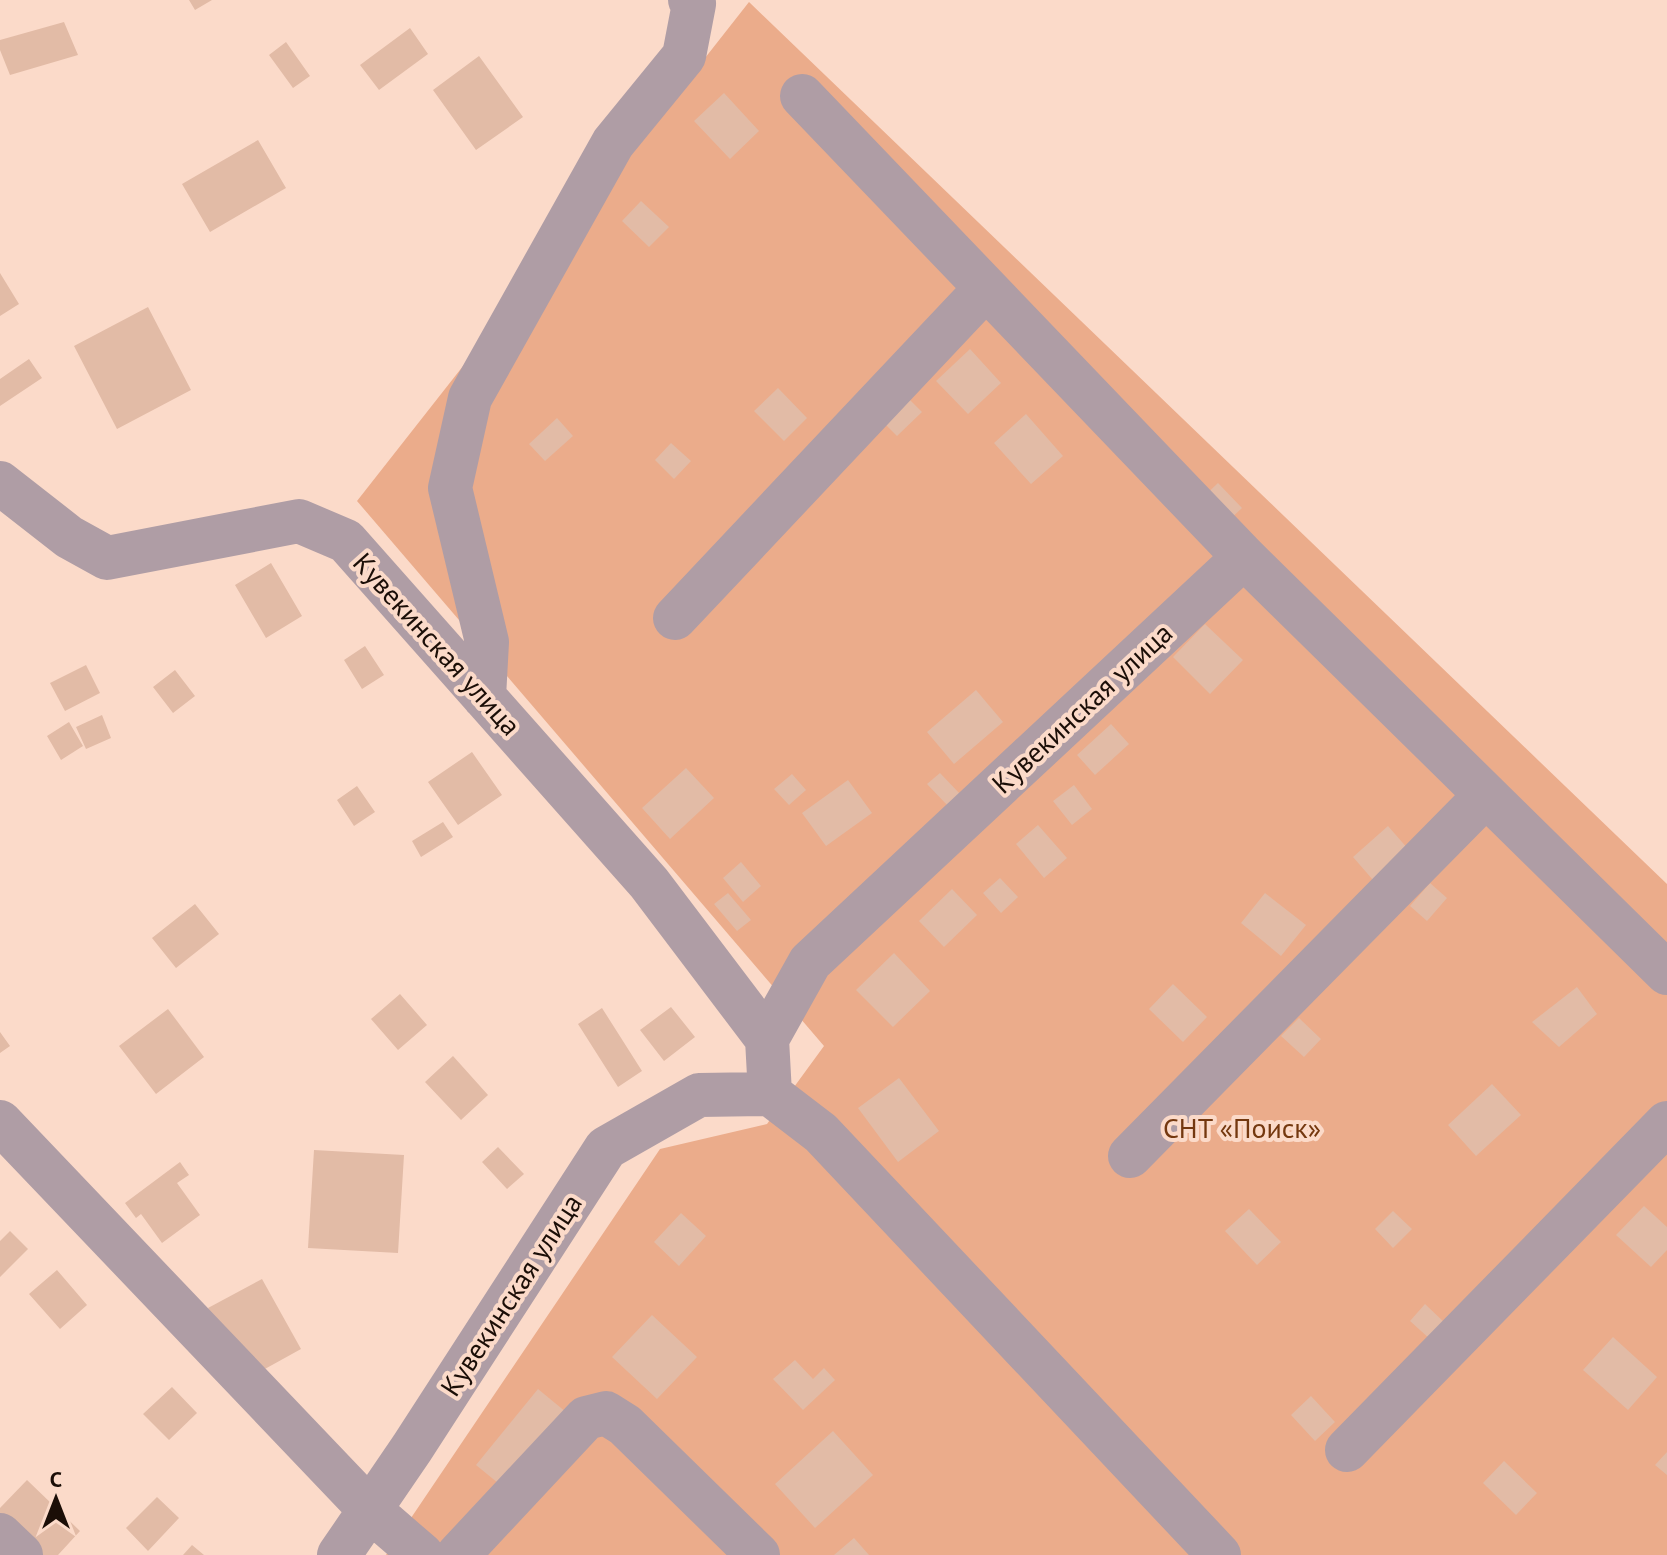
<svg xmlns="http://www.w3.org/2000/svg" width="1667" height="1555" font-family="'PT Sans',sans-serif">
<rect width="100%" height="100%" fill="#fbdac9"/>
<path fill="#ebac8b" d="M 749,2 L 1667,884 L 1667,1555 L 386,1555 L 660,1149 L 767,1124 L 824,1046 L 357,501 Z"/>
<path fill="#e2bba6" d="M 189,0 L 212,0 L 195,10 Z
M 64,22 L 78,55 L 10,75 L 0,50 L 0,40 Z
M 410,28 L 428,54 L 379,90 L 360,65 Z
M 286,42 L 310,76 L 293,88 L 269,55 Z
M 479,56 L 523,117 L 476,150 L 433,90 Z
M 724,93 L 759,131 L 730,159 L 694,121 Z
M 258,140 L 286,188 L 210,232 L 182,184 Z
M 641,201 L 669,227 L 649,247 L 622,221 Z
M 0,273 L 19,304 L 0,316 Z
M 148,307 L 191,390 L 117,429 L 74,346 Z
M 970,349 L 1001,383 L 968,414 L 936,381 Z
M 29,359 L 42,378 L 0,406 L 0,379 Z
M 778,388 L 807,418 L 784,441 L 754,411 Z
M 907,397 L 922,412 L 897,436 L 882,421 Z
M 1026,414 L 1063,456 L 1031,484 L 994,443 Z
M 557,418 L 573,436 L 545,461 L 529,444 Z
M 671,443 L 691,461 L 674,479 L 655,460 Z
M 1218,483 L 1242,508 L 1226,523 L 1202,498 Z
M 271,563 L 302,616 L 266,638 L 235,585 Z
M 1205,624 L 1243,660 L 1210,694 L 1173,657 Z
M 365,646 L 384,675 L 362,689 L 344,660 Z
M 86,665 L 100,693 L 65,711 L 50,683 Z
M 175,670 L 195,696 L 173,713 L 153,687 Z
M 976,690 L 1003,722 L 954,764 L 927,732 Z
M 102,715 L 111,738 L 86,749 L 76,727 Z
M 69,722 L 83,746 L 61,760 L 47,736 Z
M 1111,724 L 1129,744 L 1095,775 L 1077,755 Z
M 472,752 L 502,795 L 458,825 L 428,782 Z
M 686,768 L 714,798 L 670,839 L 642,808 Z
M 940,773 L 961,795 L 948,806 L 927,784 Z
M 792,774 L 806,790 L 789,805 L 774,789 Z
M 848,780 L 872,813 L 826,846 L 802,813 Z
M 1074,785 L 1092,809 L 1072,825 L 1053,801 Z
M 357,786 L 375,812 L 354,826 L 337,800 Z
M 443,822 L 453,837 L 421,857 L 412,841 Z
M 1038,825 L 1067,858 L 1044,878 L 1016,844 Z
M 1388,826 L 1409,850 L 1373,880 L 1353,857 Z
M 741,862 L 761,886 L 743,902 L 723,878 Z
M 1000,878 L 1018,897 L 1001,913 L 983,893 Z
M 1430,883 L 1447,898 L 1427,921 L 1410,906 Z
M 952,889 L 977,915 L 944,947 L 919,921 Z
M 728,893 L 751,920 L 737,931 L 714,904 Z
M 1265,893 L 1306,925 L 1281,956 L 1241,923 Z
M 195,904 L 219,934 L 176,968 L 152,938 Z
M 894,953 L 930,991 L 893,1027 L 856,990 Z
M 1173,984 L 1207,1017 L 1183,1042 L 1149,1009 Z
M 1577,987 L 1597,1014 L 1559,1047 L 1532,1022 Z
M 400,994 L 427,1025 L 398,1050 L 371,1019 Z
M 671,1007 L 695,1037 L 664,1061 L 640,1030 Z
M 602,1008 L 642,1071 L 618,1087 L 578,1024 Z
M 168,1009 L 204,1057 L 156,1094 L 119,1046 Z
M 1299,1018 L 1321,1039 L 1304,1057 L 1281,1036 Z
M 0,1032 L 10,1046 L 0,1053 Z
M 453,1056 L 488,1095 L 461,1120 L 425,1082 Z
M 899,1078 L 939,1131 L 898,1162 L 858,1108 Z
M 1492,1084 L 1521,1115 L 1476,1156 L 1448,1125 Z
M 498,1147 L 524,1174 L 507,1189 L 482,1162 Z
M 314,1150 L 404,1155 L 398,1253 L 308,1248 Z
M 180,1162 L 189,1175 L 177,1183 L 200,1215 L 162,1243 L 141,1214 L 136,1218 L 125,1203 Z
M 1644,1206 L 1667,1227 L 1667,1250 L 1651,1267 L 1616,1235 Z
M 1249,1209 L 1281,1242 L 1257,1265 L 1225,1231 Z
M 1393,1211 L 1412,1229 L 1393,1248 L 1375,1229 Z
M 681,1213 L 706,1236 L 679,1266 L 654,1242 Z
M 10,1231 L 28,1249 L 0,1277 L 0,1241 Z
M 57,1270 L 87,1305 L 60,1329 L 29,1294 Z
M 262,1279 L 301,1349 L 247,1379 L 208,1308 Z
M 1425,1304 L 1446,1324 L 1431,1340 L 1410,1321 Z
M 652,1315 L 697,1357 L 657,1399 L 612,1357 Z
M 1613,1337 L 1657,1377 L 1628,1410 L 1583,1370 Z
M 795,1360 L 813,1379 L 824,1368 L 835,1380 L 803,1410 L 773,1379 Z
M 172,1387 L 197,1413 L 169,1440 L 143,1414 Z
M 538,1389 L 572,1417 L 509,1492 L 476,1465 Z
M 1311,1396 L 1335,1422 L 1315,1441 L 1291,1415 Z
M 833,1431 L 873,1475 L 815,1528 L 775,1484 Z
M 1667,1452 L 1667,1475 L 1655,1465 Z
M 1504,1461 L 1537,1493 L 1516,1515 L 1483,1483 Z
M 27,1480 L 80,1531 L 58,1555 L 10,1555 L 0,1545 L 0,1508 Z
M 157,1497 L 179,1518 L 148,1551 L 126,1528 Z
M 854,1538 L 869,1555 L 834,1555 Z
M 192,1545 L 204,1555 L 183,1555 Z"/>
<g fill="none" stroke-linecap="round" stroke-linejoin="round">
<path stroke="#af9da5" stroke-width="44" d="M 802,96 L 1244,557 L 1667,973
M 0,483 L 69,537 L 107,558 L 299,521 L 346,541 L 649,883 L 767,1039 L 770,1094
M 675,618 L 986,288
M 484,697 L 487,642 L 450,488 L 470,398 L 613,143 L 684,56 L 694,4 L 690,0
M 767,1039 L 810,962 L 1244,557
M 770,1094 L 821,1133 L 1219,1555
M 0,1122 L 370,1510 L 422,1555
M 1130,1156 L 1486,795
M 1347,1450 L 1667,1123
M 0,1535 L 21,1555
M 339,1555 L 412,1448 L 606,1148 L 699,1095 L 770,1094
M 458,1555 L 586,1418 L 606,1413 L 625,1425 L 758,1555"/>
</g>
<g text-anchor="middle" stroke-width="8" stroke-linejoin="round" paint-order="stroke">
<g font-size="28" fill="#1b0e07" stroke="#fbdac9">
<text transform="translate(437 644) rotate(48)" y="10">Кувекинская улица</text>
<text transform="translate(1082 708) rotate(-43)" y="10">Кувекинская улица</text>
<text transform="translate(511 1295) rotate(-57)" y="10">Кувекинская улица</text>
</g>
<g font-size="28" fill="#74380f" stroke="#fbdac9">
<text x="1242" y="1138">СНТ «Поиск»</text>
</g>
</g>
<g transform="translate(56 1499)" stroke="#fbdac9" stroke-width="6" paint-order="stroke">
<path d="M0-6L14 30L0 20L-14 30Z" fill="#1b0e07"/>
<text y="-12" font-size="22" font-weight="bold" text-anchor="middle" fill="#1b0e07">С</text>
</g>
</svg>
